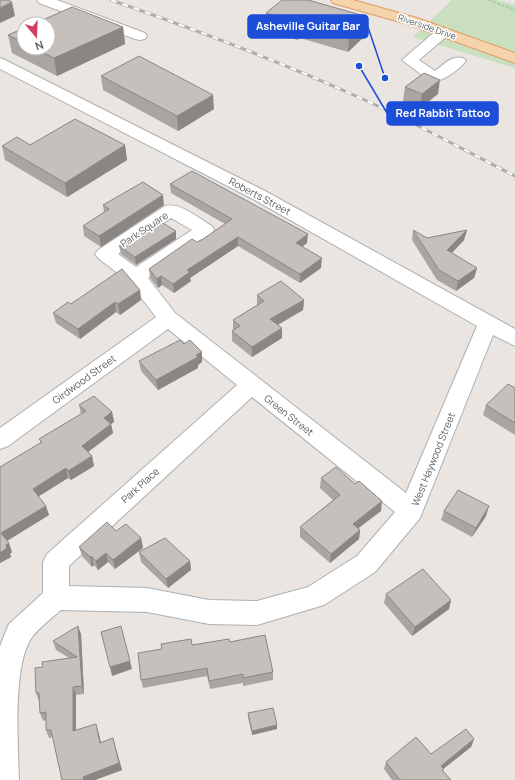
<svg xmlns="http://www.w3.org/2000/svg" width="515" height="780" font-family="Manrope,sans-serif">
<rect width="100%" height="100%" fill="#eae5e1"/>
<path fill="#c9dfbf" d="M 452,0 L 497,0 L 515,5 L 515,68 L 413,37 Z"/>
<g fill="none" stroke-linecap="round" stroke-linejoin="round">
<defs>
<path id="minor" d="M 37,0 L 57,0 L 145,33 L 147,36 L 145,39 L 140,40 L 135,39 L 39,3 Z
M 443,28 L 448,29 L 450,32 L 448,35 L 419,60 L 435,71 C 444,64 452,55 463,58 L 466,61 C 459,70 440,84 430,81 L 402,60 L 438,29 Z
M 0,58 L 5,60 L 265,191 L 515,329 L 515,346 L 493,335 L 420,518 L 375,572 L 324,605 L 257,625 L 209,624 L 147,612 L 61,610 C 51,619 35,630 29,642 C 13,673 18,745 19,780 L 0,780 L 0,646 L 9,624 L 43,593 L 43,562 L 47,554 L 237,385 L 168,329 L 8,446 L 0,449 L 0,428 L 156,317 L 129,282 L 98,258 L 95,254 L 98,250 L 165,206 C 180,202 198,218 212,226 L 214,230 L 212,234 L 148,278 L 175,313 L 406,493 L 477,326 L 253,199 L 0,69 ZM 171,218 L 192,230 L 136,267 L 118,254 ZM 252,397 L 395,512 L 357,556 L 308,587 L 257,601 L 209,600 L 147,588 L 69,586 L 69,566 Z"/>
<path id="major" d="M 331,0 L 353,0 L 417,18 L 515,53 L 515,63 L 407,24 L 333,3 Z"/>
</defs>
<use href="#minor" stroke="#acb0b2" stroke-width="2"/>
<use href="#major" stroke="#e09a64" stroke-width="2"/>
<path stroke="#a5d0a4" stroke-width="2" stroke-dasharray="3 1.5" stroke-linecap="butt" d="M 489,0 L 515,10"/>
<use href="#minor" fill="#fff" fill-rule="evenodd"/>
<use href="#major" fill="#f5d4ab" fill-rule="evenodd"/>
<defs>
<path id="rail" d="M 111,0 C 194,29 276,60 356,96 C 410,120 462,149 515,176"/>
</defs>
<use href="#rail" stroke="#adaeae" stroke-width="3"/>
<use href="#rail" stroke="#fff" stroke-width="2" stroke-dasharray="6" stroke-linecap="butt"/>
</g>
<path fill="#aaa5a3" d="M 266,13 L 367,34 L 348,52 L 300,38 L 297,40 L 265,30 Z
M 123,27 L 125,44 L 57,76 L 12,53 L 8,35 L 24,28 L 24,48 L 48,48 Z
M 101,76 L 214,109 L 178,131 L 103,90 Z
M 405,87 L 438,94 L 420,108 L 403,101 Z
M 30,145 L 125,145 L 127,160 L 67,197 L 5,160 L 2,146 Z
M 170,184 L 307,243 L 302,247 L 321,268 L 300,283 L 238,246 L 190,278 L 191,281 L 174,293 L 162,285 L 158,288 L 150,278 L 149,269 L 203,239 L 225,224 L 171,193 Z
M 103,205 L 164,205 L 101,247 L 84,236 L 83,226 L 104,212 Z
M 413,230 L 427,238 L 467,230 L 464,240 L 452,253 L 477,268 L 474,278 L 456,291 L 437,280 L 412,240 Z
M 176,231 L 176,239 L 136,265 L 121,254 L 119,246 Z
M 140,290 L 141,300 L 120,315 L 116,312 L 80,339 L 56,323 L 53,313 L 71,304 Z
M 257,295 L 304,300 L 303,310 L 278,325 L 282,338 L 252,357 L 232,341 L 232,331 L 233,330 L 233,320 L 257,305 Z
M 184,344 L 202,352 L 202,362 L 198,365 L 198,368 L 158,390 L 141,371 L 139,361 Z
M 515,388 L 515,435 L 483,415 L 486,405 Z
M 79,405 L 112,412 L 114,422 L 111,424 L 113,433 L 88,452 L 92,456 L 94,466 L 71,480 L 68,478 L 39,496 L 49,515 L 7,541 L 12,552 L 10,554 L 11,557 L 0,563 L 0,467 L 41,443 L 39,439 L 81,414 Z
M 321,478 L 381,511 L 358,528 L 360,530 L 359,539 L 330,563 L 300,537 L 300,527 L 333,500 L 320,488 Z
M 444,511 L 486,516 L 472,537 L 441,520 Z
M 116,531 L 141,538 L 143,548 L 115,569 L 108,562 L 98,570 L 94,565 L 92,567 L 82,556 L 79,547 Z
M 139,552 L 190,561 L 191,570 L 168,588 L 141,562 Z
M 386,594 L 451,600 L 449,609 L 412,636 L 384,603 Z
M 81,634 L 84,694 L 76,695 L 76,730 L 98,731 L 101,743 L 115,746 L 122,770 L 95,780 L 62,780 L 53,737 L 49,738 L 46,730 L 46,720 L 43,721 L 40,713 L 39,701 L 36,693 L 43,667 L 69,658 L 56,650 L 53,641 Z
M 230,642 L 273,672 L 273,680 L 243,686 L 243,683 L 210,689 L 207,676 L 143,688 L 141,680 L 192,645 Z
M 248,713 L 277,729 L 252,735 L 248,717 Z
M 474,739 L 471,747 L 443,769 L 443,771 L 451,780 L 392,780 L 384,769 L 386,762 L 431,754 Z"/>
<path fill="#8b8684" d="M 12,2 L 15,16 L 0,23 L 0,8 Z
M 368,17 L 367,34 L 348,52 L 349,35 Z
M 301,21 L 300,38 L 297,40 L 298,23 Z
M 123,27 L 125,44 L 57,76 L 54,58 Z
M 440,80 L 438,94 L 420,108 L 422,94 Z
M 213,95 L 214,109 L 178,131 L 177,116 Z
M 125,145 L 127,160 L 67,197 L 65,183 Z
M 163,195 L 164,205 L 101,247 L 99,236 Z
M 467,230 L 464,240 L 445,260 L 447,250 Z
M 176,231 L 176,239 L 136,265 L 135,257 Z
M 308,234 L 307,243 L 295,252 L 296,243 Z
M 238,237 L 238,246 L 190,278 L 191,281 L 174,293 L 173,284 L 187,270 Z
M 322,258 L 321,268 L 300,283 L 300,274 Z
M 477,268 L 474,278 L 456,291 L 458,281 Z
M 161,276 L 162,285 L 158,288 L 157,279 Z
M 140,290 L 141,300 L 120,315 L 118,304 Z
M 304,300 L 303,310 L 270,329 L 270,319 Z
M 115,302 L 116,312 L 80,339 L 78,329 Z
M 282,328 L 282,338 L 252,357 L 252,347 Z
M 202,352 L 202,362 L 198,365 L 198,368 L 158,390 L 156,380 Z
M 112,412 L 114,422 L 111,424 L 113,433 L 84,455 L 82,446 L 104,418 Z
M 92,456 L 94,466 L 71,480 L 68,471 Z
M 66,468 L 68,478 L 36,498 L 33,489 Z
M 382,501 L 381,511 L 352,533 L 353,524 Z
M 46,506 L 49,515 L 5,542 L 1,533 Z
M 489,506 L 486,516 L 472,537 L 476,528 Z
M 360,530 L 359,539 L 330,563 L 331,554 Z
M 141,538 L 143,548 L 115,569 L 113,560 Z
M 9,543 L 12,552 L 10,554 L 11,557 L 0,563 L 0,553 L 6,545 Z
M 106,553 L 108,562 L 98,570 L 96,561 Z
M 91,556 L 94,565 L 92,567 L 90,557 Z
M 190,561 L 191,570 L 168,588 L 166,579 Z
M 451,600 L 449,609 L 412,636 L 415,627 Z
M 78,626 L 81,634 L 84,694 L 82,686 Z
M 130,661 L 132,669 L 112,676 L 110,667 Z
M 73,687 L 76,695 L 76,739 L 73,731 Z
M 96,724 L 98,731 L 103,750 L 100,743 Z
M 277,725 L 277,729 L 252,735 L 252,731 Z
M 113,738 L 122,770 L 95,780 L 84,780 L 83,777 Z
M 474,739 L 471,747 L 438,773 L 441,766 Z"/>
<path fill="#c6c0bd" stroke="#8b8684" d="M 0,0 L 7,0 L 12,2 L 0,8 Z
M 282,0 L 308,0 L 368,17 L 349,35 L 301,21 L 298,23 L 266,13 Z
M 72,7 L 123,27 L 54,58 L 33,48 L 48,48 L 48,24 L 34,24 Z
M 24,28 L 24,43 L 8,35 Z
M 139,56 L 213,95 L 177,116 L 101,76 Z
M 424,73 L 440,80 L 422,94 L 405,87 Z
M 75,119 L 125,145 L 65,183 L 2,146 L 17,137 L 30,145 Z
M 192,171 L 308,234 L 296,243 L 322,258 L 300,274 L 238,237 L 187,270 L 190,272 L 173,284 L 161,276 L 157,279 L 149,269 L 192,239 L 197,242 L 203,239 L 232,219 L 170,184 Z
M 143,182 L 163,195 L 99,236 L 83,226 L 109,209 L 103,205 Z
M 158,220 L 176,231 L 135,257 L 119,246 Z
M 413,230 L 427,238 L 467,230 L 447,250 L 477,268 L 458,281 L 439,270 Z
M 122,269 L 140,290 L 118,304 L 115,302 L 78,329 L 53,313 L 68,302 L 71,304 Z
M 281,281 L 304,300 L 270,319 L 282,328 L 252,347 L 232,331 L 240,326 L 233,320 L 264,301 L 257,295 Z
M 180,340 L 184,344 L 190,340 L 202,352 L 196,355 L 198,357 L 156,380 L 139,361 Z
M 508,384 L 515,388 L 515,423 L 486,405 Z
M 94,396 L 112,412 L 104,418 L 111,424 L 82,446 L 92,456 L 68,471 L 66,468 L 33,489 L 46,506 L 1,533 L 9,543 L 6,545 L 7,548 L 0,553 L 0,467 L 42,442 L 39,439 L 86,411 L 79,405 Z
M 336,467 L 355,484 L 359,481 L 382,501 L 353,524 L 360,530 L 331,554 L 300,527 L 340,495 L 321,478 Z
M 458,490 L 489,506 L 476,528 L 444,511 Z
M 107,522 L 116,531 L 126,524 L 141,538 L 113,560 L 106,553 L 96,561 L 91,556 L 90,557 L 79,547 Z
M 165,538 L 190,561 L 166,579 L 139,552 Z
M 423,569 L 451,600 L 415,627 L 386,594 Z
M 78,626 L 82,686 L 73,687 L 73,731 L 96,724 L 100,743 L 113,738 L 119,763 L 83,777 L 84,780 L 62,780 L 51,730 L 46,730 L 46,712 L 40,713 L 39,693 L 36,693 L 35,668 L 43,667 L 42,662 L 77,657 L 53,641 Z
M 121,626 L 130,661 L 110,667 L 101,632 Z
M 265,635 L 273,672 L 243,678 L 243,674 L 209,681 L 207,668 L 141,680 L 138,653 L 162,649 L 161,644 L 191,639 L 192,645 L 229,639 L 230,642 Z
M 273,708 L 277,725 L 252,731 L 248,713 Z
M 466,729 L 474,739 L 441,766 L 444,769 L 442,770 L 451,780 L 400,780 L 386,762 L 416,737 L 431,754 Z"/>
<g text-anchor="middle" stroke-width="3" stroke-linejoin="round" paint-order="stroke">
<g font-size="9" fill="#595e60" stroke="#fff">
<text transform="translate(427 27) rotate(19)" y="3">Riverside Drive</text>
</g>
<g font-size="10" fill="#595e60" stroke="#fff">
<text transform="translate(260 196) rotate(28)" y="4">Roberts Street</text>
<text transform="translate(144 229) rotate(-34)" y="4">Park Square</text>
<text transform="translate(84 379) rotate(-36)" y="4">Girdwood Street</text>
<text transform="translate(289 415) rotate(38)" y="4">Green Street</text>
<text transform="translate(433 459) rotate(-68)" y="4">West Haywood Street</text>
<text transform="translate(140 485) rotate(-42)" y="4">Park Place</text>
</g>
</g>
<path fill="none" stroke="#1d4ed8" stroke-width="1.5" d="M385 78L368 27M359 66L387 113"/>
<g fill="#1d4ed8" stroke="#fff" stroke-width="1.5">
<circle cx="385" cy="78" r="4"/>
<circle cx="359" cy="66" r="4"/>
</g>
<g fill="#1d4ed8" stroke="#1d4ed8" stroke-width="1.5">
<rect x="248" y="15" width="120" height="23" rx="4"/>
<rect x="387" y="102" width="111" height="23" rx="4"/>
</g>
<g font-size="11" text-anchor="middle" font-weight="bold" fill="#fff">
<text x="308" y="30">Asheville Guitar Bar</text>
<text x="443" y="117">Red Rabbit Tattoo</text>
</g>
<g transform="translate(36 36) rotate(161)"><circle r="19" fill="#ffffff" stroke="#bdbfbf"/>
<path d="M0-3L7 15L0 10L-7 15Z" fill="#d43d5d"/>
<text y="-6" font-size="11" font-weight="bold" text-anchor="middle" fill="#595e60">N</text>
</g>
</svg>
